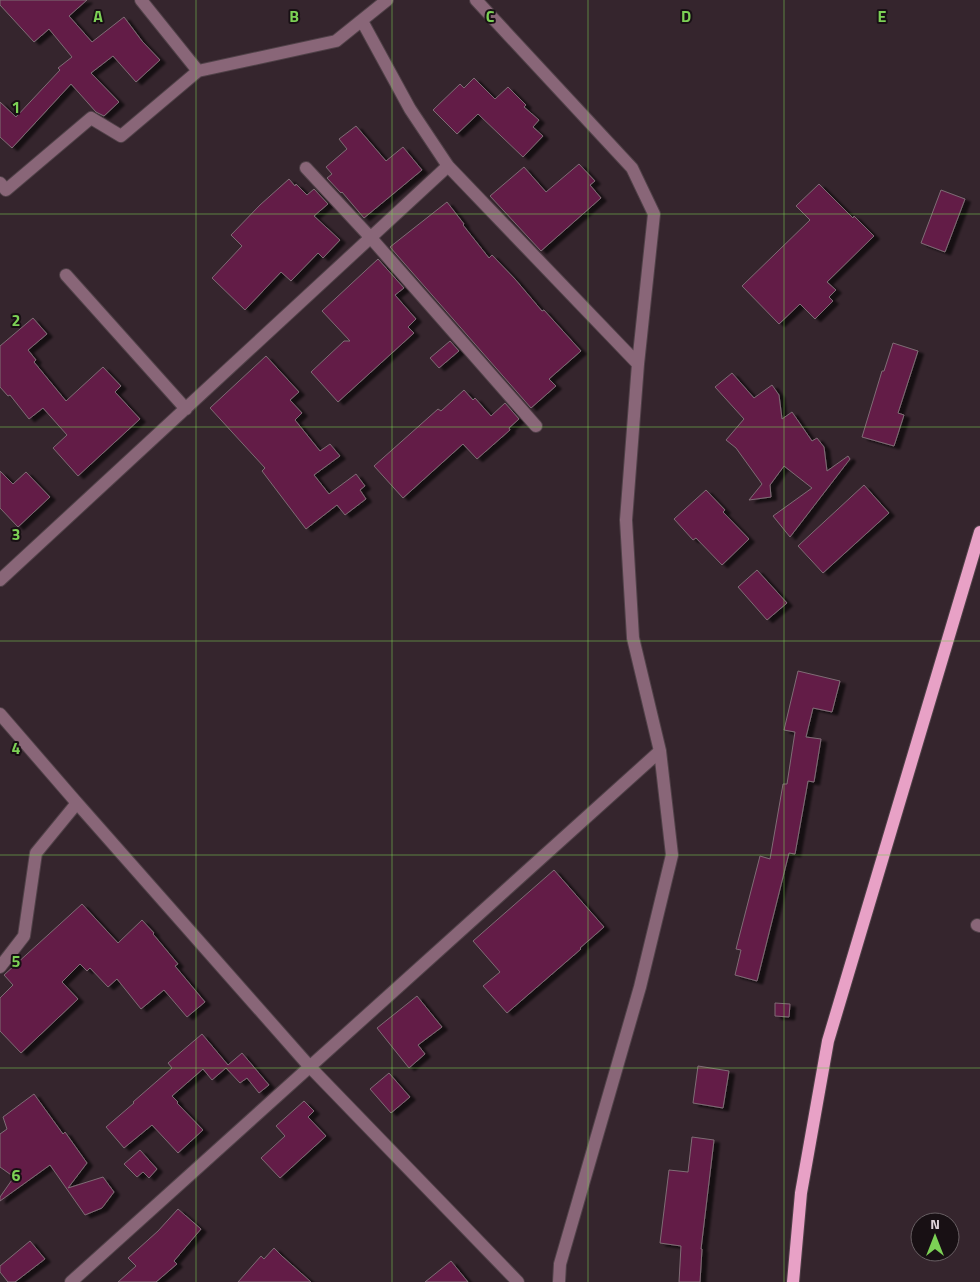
<svg xmlns="http://www.w3.org/2000/svg" width="980" height="1282" font-family="'Titillium Web',sans-serif">
<defs>
<filter id="shadow"><feDropShadow dx="5.5" dy="3" stdDeviation="1" flood-color="#0009"/></filter>
</defs>
<rect width="100%" height="100%" fill="#35252d"/>
<path fill="#631c47" stroke="#7f6c75" filter="url(#shadow)" d="M 0,0 L 87,0 L 69,16 L 92,42 L 124,17 L 142,41 L 160,60 L 136,82 L 113,56 L 91,73 L 119,102 L 104,116 L 96,112 L 71,84 L 12,148 L 0,137 L 0,102 L 16,117 L 60,70 L 58,68 L 72,57 L 49,29 L 34,42 L 0,5 Z
M 474,78 L 495,99 L 508,87 L 526,105 L 524,107 L 539,120 L 533,127 L 543,136 L 523,157 L 478,114 L 457,134 L 433,110 L 460,84 L 464,88 Z
M 356,126 L 386,161 L 403,147 L 422,170 L 364,218 L 342,192 L 341,193 L 327,178 L 332,174 L 326,167 L 347,149 L 339,139 Z
M 579,164 L 595,181 L 590,185 L 601,198 L 541,251 L 490,196 L 524,167 L 546,192 Z
M 289,179 L 295,186 L 296,184 L 307,195 L 314,189 L 328,204 L 314,216 L 340,240 L 323,258 L 318,253 L 291,281 L 281,272 L 245,310 L 212,278 L 242,246 L 231,235 L 260,205 Z
M 819,184 L 853,218 L 854,216 L 874,236 L 827,282 L 836,290 L 829,297 L 833,301 L 815,319 L 800,304 L 779,324 L 742,286 L 810,220 L 796,206 Z
M 941,190 L 965,199 L 945,252 L 921,243 Z
M 447,202 L 464,224 L 463,225 L 489,258 L 492,255 L 515,279 L 542,311 L 544,310 L 581,351 L 549,379 L 556,386 L 531,408 L 390,247 Z
M 378,259 L 404,288 L 395,295 L 416,319 L 408,327 L 414,333 L 338,402 L 311,372 L 344,341 L 350,341 L 322,311 Z
M 33,318 L 47,334 L 28,350 L 36,360 L 34,362 L 66,401 L 103,367 L 121,386 L 115,392 L 140,419 L 78,476 L 53,448 L 67,435 L 43,408 L 29,419 L 10,395 L 8,396 L 0,387 L 0,346 Z
M 450,341 L 459,351 L 439,368 L 430,358 Z
M 893,343 L 918,351 L 898,413 L 904,415 L 894,446 L 862,437 L 882,371 L 884,371 Z
M 266,356 L 299,392 L 290,400 L 302,413 L 295,420 L 320,451 L 330,444 L 340,456 L 314,475 L 329,494 L 356,474 L 365,486 L 360,490 L 366,499 L 345,515 L 337,505 L 306,529 L 262,471 L 265,468 L 210,408 Z
M 732,373 L 754,398 L 772,385 L 779,395 L 782,419 L 792,412 L 812,441 L 817,438 L 824,447 L 827,471 L 848,456 L 850,459 L 790,537 L 773,516 L 812,488 L 784,466 L 770,485 L 771,497 L 749,500 L 762,484 L 736,448 L 726,440 L 744,419 L 715,387 Z
M 464,390 L 473,400 L 475,398 L 491,416 L 505,403 L 519,419 L 509,428 L 510,430 L 477,459 L 463,444 L 403,498 L 374,466 L 438,409 L 441,411 Z
M 0,471 L 13,484 L 26,472 L 50,497 L 18,527 L 0,508 Z
M 864,485 L 889,513 L 823,573 L 798,546 Z
M 706,490 L 725,510 L 723,512 L 749,539 L 722,565 L 696,538 L 693,540 L 674,519 Z
M 757,570 L 787,603 L 767,620 L 738,587 Z
M 798,671 L 840,681 L 832,712 L 813,708 L 806,737 L 821,739 L 814,782 L 808,781 L 795,854 L 789,853 L 757,981 L 735,975 L 741,950 L 736,949 L 760,856 L 770,859 L 783,784 L 787,784 L 795,732 L 784,730 Z
M 554,870 L 604,927 L 580,948 L 581,949 L 507,1013 L 483,986 L 500,972 L 473,941 Z
M 82,904 L 118,943 L 142,920 L 154,933 L 153,934 L 178,964 L 175,966 L 205,1002 L 187,1017 L 164,990 L 141,1009 L 117,979 L 108,987 L 90,968 L 87,971 L 80,964 L 62,982 L 78,999 L 21,1053 L 0,1031 L 0,998 L 13,985 L 4,975 Z
M 417,996 L 442,1027 L 418,1045 L 425,1054 L 409,1068 L 377,1028 Z
M 775,1003 L 790,1004 L 789,1017 L 775,1016 Z
M 202,1034 L 228,1065 L 242,1053 L 269,1085 L 259,1093 L 247,1078 L 240,1083 L 226,1068 L 212,1080 L 203,1069 L 172,1096 L 178,1102 L 177,1103 L 203,1130 L 178,1153 L 152,1125 L 124,1148 L 106,1127 L 134,1103 L 133,1102 L 172,1068 L 168,1063 Z
M 698,1066 L 729,1071 L 723,1108 L 693,1103 Z
M 389,1073 L 410,1097 L 391,1113 L 370,1089 Z
M 34,1094 L 63,1134 L 65,1132 L 87,1163 L 68,1188 L 103,1177 L 114,1192 L 102,1208 L 85,1215 L 50,1165 L 0,1201 L 0,1197 L 14,1177 L 0,1167 L 0,1134 L 7,1129 L 3,1117 Z
M 304,1101 L 314,1111 L 308,1117 L 326,1136 L 280,1178 L 261,1158 L 285,1136 L 276,1126 Z
M 692,1137 L 714,1140 L 701,1249 L 702,1249 L 700,1282 L 679,1282 L 681,1246 L 660,1243 L 669,1170 L 688,1172 Z
M 140,1150 L 157,1169 L 149,1178 L 143,1172 L 137,1177 L 124,1164 Z
M 178,1209 L 201,1229 L 174,1261 L 177,1264 L 156,1282 L 118,1282 L 136,1266 L 128,1258 L 158,1231 Z
M 30,1241 L 45,1259 L 15,1282 L 8,1282 L 0,1272 L 0,1266 Z
M 274,1248 L 283,1257 L 311,1282 L 238,1282 L 261,1256 L 264,1259 Z
M 451,1261 L 468,1282 L 425,1282 Z"/>
<g fill="none" stroke-linecap="round" stroke-linejoin="round">
<defs>
<path id="minor" d="M 141,0 L 198,71 L 336,41 L 387,0
M 476,0 L 632,168 L 654,214 L 638,364 L 626,520 L 633,638 L 660,751 L 672,855 L 640,987 L 560,1264 L 559,1282
M 362,21 L 410,109 L 448,166 L 638,364
M 306,168 L 371,238 L 536,426
M 0,183 L 6,190 L 91,118 L 121,136 L 198,71
M 66,275 L 186,409
M 0,580 L 448,166
M 0,714 L 77,803
M 977,925 L 980,926
M 0,967 L 24,936 L 36,853 L 77,803 L 310,1067 L 518,1282
M 71,1282 L 660,751"/>
<path id="major" d="M 793,1282 L 801,1193 L 828,1041 L 980,532"/>
</defs>
<use href="#minor" stroke="#504148" stroke-width="14"/>
<use href="#major" stroke="#504148" stroke-width="14"/>
<use href="#minor" stroke="#896678" stroke-width="12"/>
<use href="#major" stroke="#e8a1c6" stroke-width="12"/>
</g>
<path fill="none" stroke="#7cd155" stroke-width="1" stroke-opacity="0.55" d="M 196,0 L 196,1282M 392,0 L 392,1282M 588,0 L 588,1282M 784,0 L 784,1282M 0,214 L 980,214M 0,427 L 980,427M 0,641 L 980,641M 0,855 L 980,855M 0,1068 L 980,1068"/>
<g font-size="16" text-anchor="middle" font-weight="bold" fill="#7cd155" stroke="#181014" stroke-width="4" stroke-linejoin="round" paint-order="stroke">
<text x="98" y="22">A</text>
<text x="294" y="22">B</text>
<text x="490" y="22">C</text>
<text x="686" y="22">D</text>
<text x="882" y="22">E</text>
<text x="16" y="113">1</text>
<text x="16" y="326">2</text>
<text x="16" y="540">3</text>
<text x="16" y="754">4</text>
<text x="16" y="967">5</text>
<text x="16" y="1181">6</text>
</g>
<g transform="translate(935 1237)"><circle r="24" fill="#181014" stroke="#675e62"/>
<path d="M0-4L9 19L0 12L-9 19Z" fill="#7cd155"/>
<text y="-8" font-size="14" font-weight="bold" text-anchor="middle" fill="#ded2d8">N</text>
</g>
</svg>
